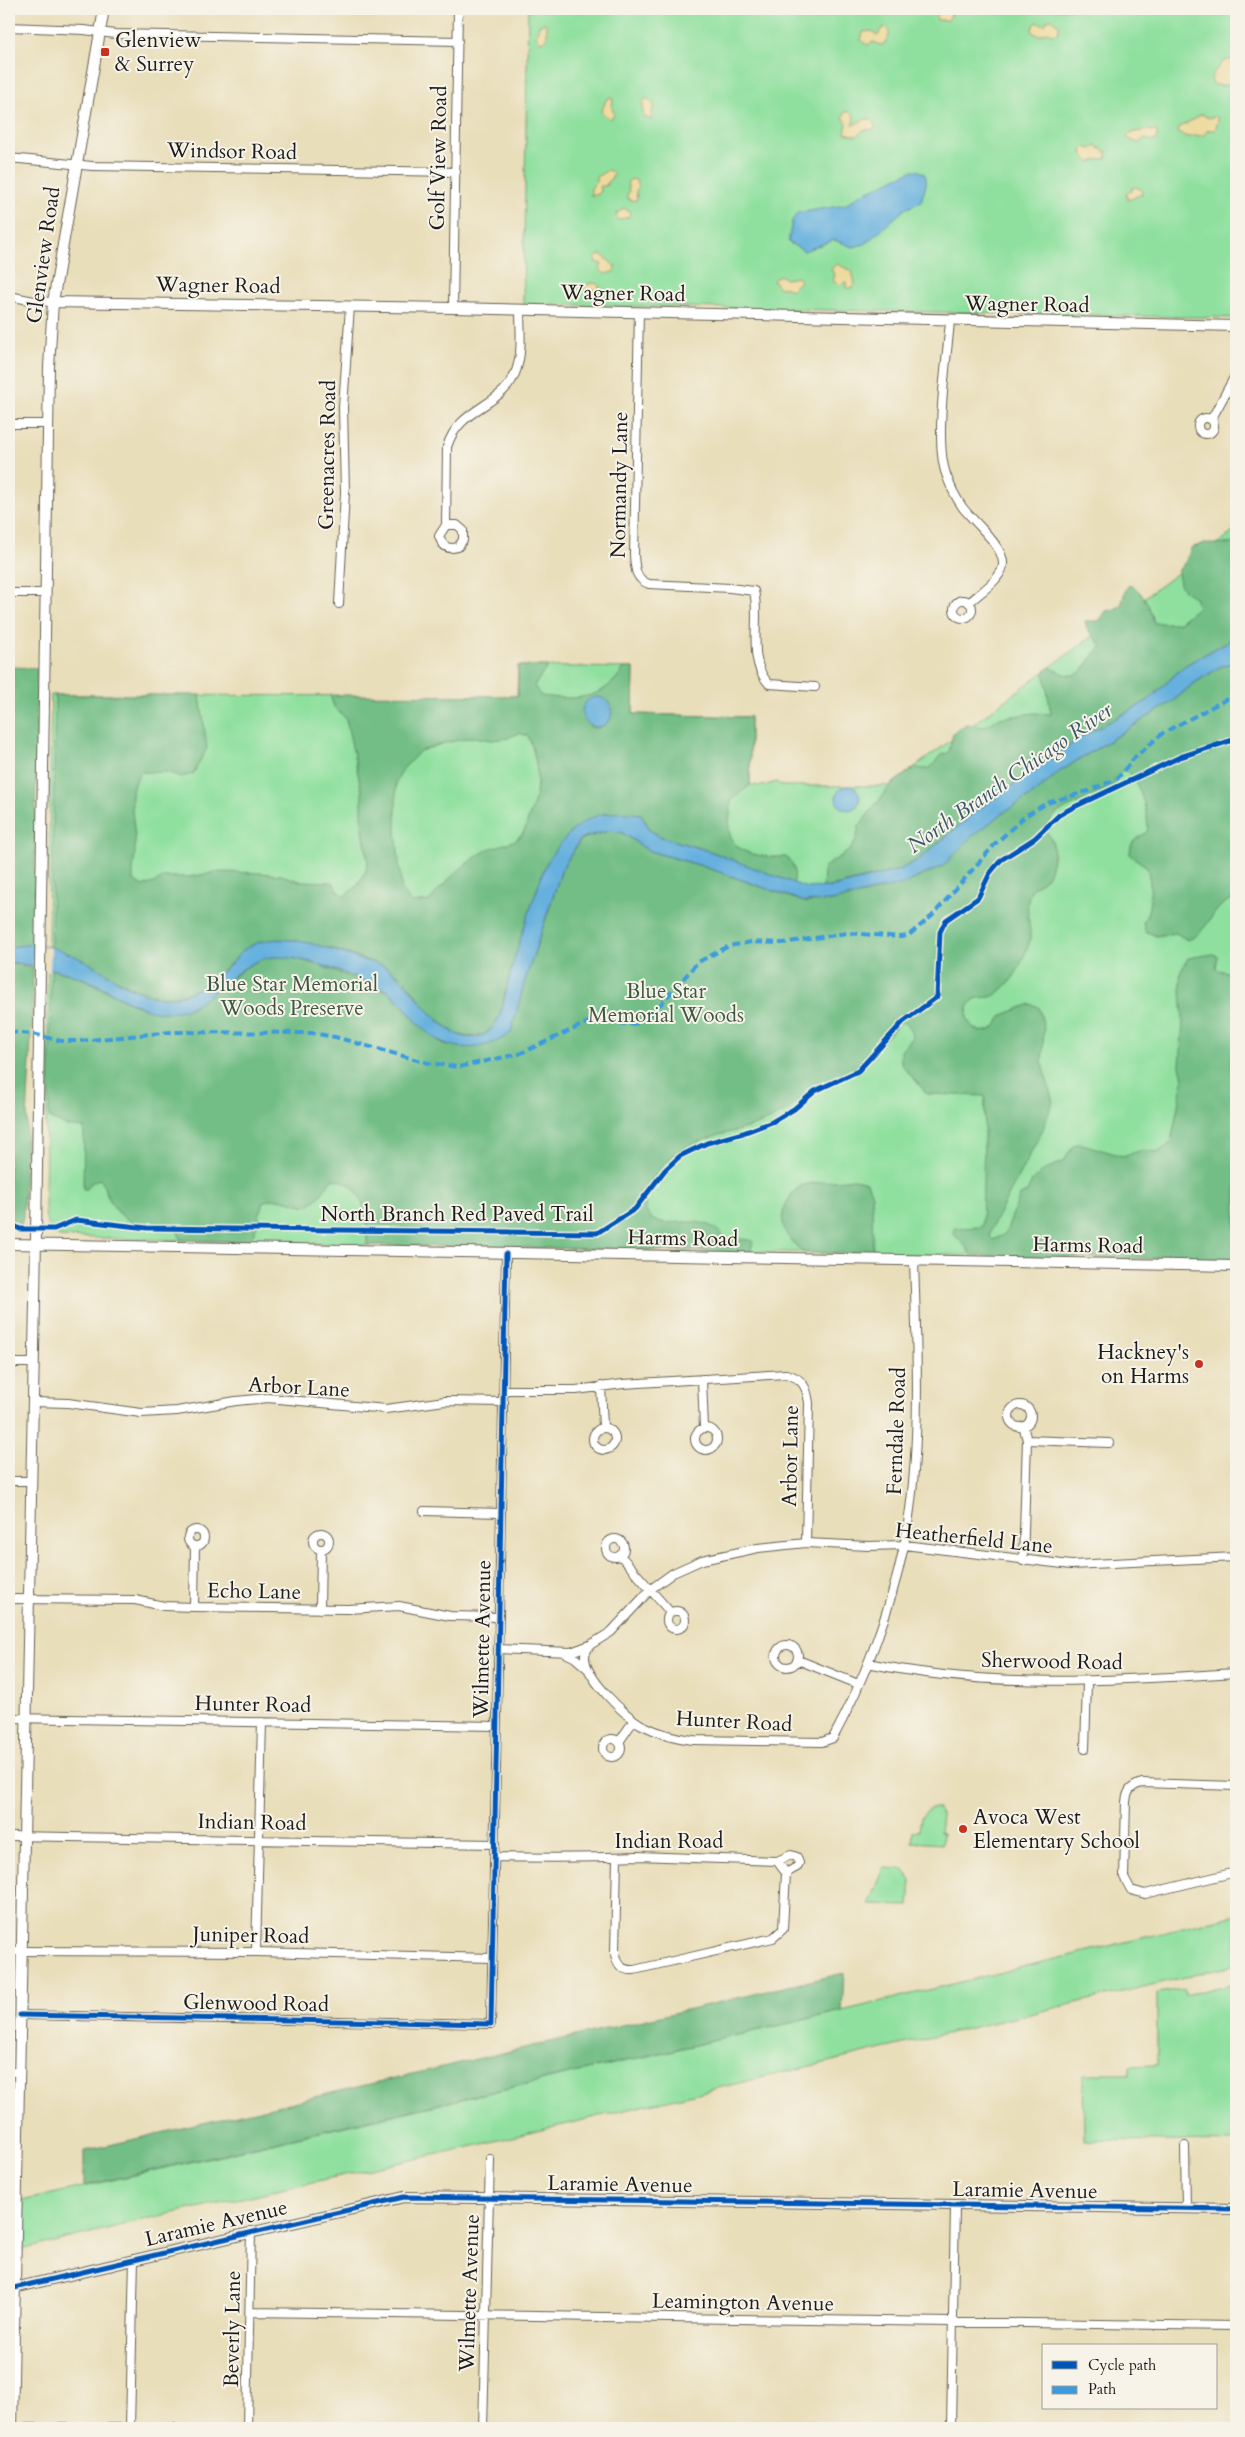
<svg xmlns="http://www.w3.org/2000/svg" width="1245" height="2437" font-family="Cardo,serif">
<rect width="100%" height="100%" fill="#f7f3e8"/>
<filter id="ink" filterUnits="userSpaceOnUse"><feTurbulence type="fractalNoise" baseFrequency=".02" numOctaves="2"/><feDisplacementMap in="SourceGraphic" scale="10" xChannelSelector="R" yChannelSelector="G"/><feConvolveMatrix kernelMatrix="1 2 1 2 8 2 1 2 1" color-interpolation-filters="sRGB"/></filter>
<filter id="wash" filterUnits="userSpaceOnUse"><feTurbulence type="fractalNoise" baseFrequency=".0096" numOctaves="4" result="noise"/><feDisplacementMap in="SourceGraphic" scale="20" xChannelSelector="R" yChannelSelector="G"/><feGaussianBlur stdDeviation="1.12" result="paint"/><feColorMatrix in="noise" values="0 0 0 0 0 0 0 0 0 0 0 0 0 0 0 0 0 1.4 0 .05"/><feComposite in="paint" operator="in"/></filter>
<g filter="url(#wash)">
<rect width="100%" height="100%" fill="#e9deba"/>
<path fill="#8fe09f" stroke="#567e5e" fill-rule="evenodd" d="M 528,9 L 1236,9 L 1236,318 L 523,304 Z
M 1236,530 L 1236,1260 L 367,1245 L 60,1237 C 48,1233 46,1222 45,1210 L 51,695 L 517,696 L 518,666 L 634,668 L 633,714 L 750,717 L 750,785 L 764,786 L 776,782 L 782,786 L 889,786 ZM 537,783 L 631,894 L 517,838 C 531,829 536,799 537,783 Z
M 931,1808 L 937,1808 L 942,1816 L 940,1832 L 943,1833 L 942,1844 L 912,1842 L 913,1831 L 919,1831 L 921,1817 Z
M 884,1868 L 903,1869 L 911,1881 L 909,1906 L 869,1905 Z
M 1236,1915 L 1236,1965 L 474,2146 L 147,2219 L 21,2250 L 22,2201 L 842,2011 Z
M 1236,1983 L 1236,2142 L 1084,2140 L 1083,2074 L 1130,2074 L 1130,2066 L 1157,2065 L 1157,1993 L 1184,1989 L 1185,1995 Z"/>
<path fill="#73be86" stroke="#486d51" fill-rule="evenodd" d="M 1205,543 C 1216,545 1226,544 1236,543 L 1236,637 L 1184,666 L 1149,700 L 1085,735 L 1030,773 L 974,813 L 918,860 L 899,870 L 823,889 L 824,867 L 850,850 L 856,840 L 859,826 L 890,786 L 915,767 C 928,771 931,769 938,758 C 940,755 946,754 949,752 L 953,733 L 966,724 L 983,727 L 1000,718 L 1034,713 L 1051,714 L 1044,672 L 1050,667 C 1085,688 1082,664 1102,646 L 1087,629 L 1085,621 L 1099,621 L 1106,611 C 1128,607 1119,601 1128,586 L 1132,585 C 1144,594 1151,608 1154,623 L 1178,623 L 1198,607 L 1195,597 C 1181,592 1179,584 1178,571 L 1186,561 L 1191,548 Z
M 1236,662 L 1236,899 C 1213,900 1209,935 1187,940 L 1176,933 L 1156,936 L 1145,931 L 1143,922 C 1153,907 1151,884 1147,867 L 1130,855 C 1130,840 1135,840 1147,832 C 1151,819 1137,774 1125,769 L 1114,779 L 1114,785 L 1057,813 L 1044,828 C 1046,832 1051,837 1052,841 C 1056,850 1052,870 1046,878 C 1043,883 1035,884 1032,889 C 1023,905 1031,922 1030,938 C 1029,946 1024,956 1021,963 C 1016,976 1006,988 995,995 C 988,1000 981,995 974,1000 C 964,1008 965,1023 976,1029 C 980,1032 986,1032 990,1030 C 998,1027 997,1020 1002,1016 C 1006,1013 1024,1007 1030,1004 L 1039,1007 L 1044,1028 L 1042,1062 L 1053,1102 L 1043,1129 L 991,1229 L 990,1237 L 993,1240 L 1005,1234 L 1020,1195 L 1027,1192 L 1032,1181 L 1041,1172 L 1064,1161 L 1073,1146 L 1079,1143 L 1122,1156 L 1143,1150 L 1159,1152 L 1171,1143 L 1183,1079 L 1180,1066 L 1183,1020 L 1180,973 L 1188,958 L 1213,954 L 1218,956 L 1216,967 L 1218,970 L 1231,973 L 1236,986 L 1236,1260 L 971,1256 L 967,1248 L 954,1234 L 954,1228 L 982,1227 L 985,1096 L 927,1094 L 901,1064 L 901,1051 L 913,1037 L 907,1024 L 900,1022 C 886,1037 870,1060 852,1071 C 841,1078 828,1080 817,1087 C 804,1094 794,1107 781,1114 C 734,1141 686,1127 652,1180 C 647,1189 642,1202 647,1213 C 658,1236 704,1206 724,1238 L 750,1240 L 753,1242 L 750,1252 L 367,1245 C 367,1219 366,1181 332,1179 C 321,1192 323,1198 306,1206 C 291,1203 278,1195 263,1202 L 254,1234 L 246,1242 L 181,1240 C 179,1234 176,1227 170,1225 C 163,1223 153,1225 146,1225 C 121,1224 109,1203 102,1181 L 99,1179 L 91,1183 L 87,1189 L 83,1189 L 84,1128 L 66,1126 L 49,1118 L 51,969 L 80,977 L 137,1006 L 161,1012 L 188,1010 L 251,964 L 265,958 L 278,956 L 294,958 L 319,965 L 389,992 C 406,1005 430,1044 450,1045 C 462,1046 498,1036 511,1033 L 524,984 L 562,869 L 581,839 L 609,831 L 621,832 L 649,851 L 699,865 L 805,902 L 832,901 L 904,884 L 943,866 L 971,837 L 1006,811 L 1035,793 L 1059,772 L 1173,701 L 1193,684 L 1220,667 Z
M 518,666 L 548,666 L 534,686 L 541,696 C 576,700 603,701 624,668 L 634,668 L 633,714 L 750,717 L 750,785 L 731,801 C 731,810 729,819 729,828 C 730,857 767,857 786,857 C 795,864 796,873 793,884 L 712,852 L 662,837 L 650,830 L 641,814 L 603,814 L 545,866 L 509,976 L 500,1015 L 486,1034 L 468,1037 L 456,1034 L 429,1012 L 404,979 L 386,967 L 330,948 L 242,952 C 162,1039 133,976 51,948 L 55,695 L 200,695 L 207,748 L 193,774 L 181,777 L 167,772 L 141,772 C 123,792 137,825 135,849 C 135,860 132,869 133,880 L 143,886 L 154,883 L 164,877 L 187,877 L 219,872 L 261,873 L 281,875 L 300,881 L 333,882 L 337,890 L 344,896 L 355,888 L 365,873 L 368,862 L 362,822 L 362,792 L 346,719 L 334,707 L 330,695 L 518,696 ZM 584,718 L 611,718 C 605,726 600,730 590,727 ZM 519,733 L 528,736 C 539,763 541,789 529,817 C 527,822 525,831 522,835 C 512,844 498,845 487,850 C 465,862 445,882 429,901 L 412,903 L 402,891 L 396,832 L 396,783 L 403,769 L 420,751 L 445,743 L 473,737 L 492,740 L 508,738 Z
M 9,667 L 37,668 L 34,943 L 31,945 L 9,947 Z
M 9,962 L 33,968 C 32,1052 25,1134 23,1218 L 21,1225 L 9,1217 Z
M 854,1179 L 867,1182 L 872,1195 L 873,1254 L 804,1253 C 784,1237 775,1221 790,1197 C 794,1190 799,1186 808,1184 C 822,1181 839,1181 854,1179 Z
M 844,1973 L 842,2011 L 84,2186 L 84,2151 Z"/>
<path fill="#eeda9e" stroke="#857b5d" d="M 941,9 L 949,9 L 951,15 L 948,20 L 937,20 L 936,15 L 941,12 Z
M 1051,19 L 1059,25 L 1059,32 L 1053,34 L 1047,32 L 1039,35 L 1033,33 L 1032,28 L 1037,22 L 1045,25 L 1047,20 Z
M 545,23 L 547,28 L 547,39 L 541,42 L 536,37 L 539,25 Z
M 885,27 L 889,31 L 889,36 L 884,44 L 880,45 L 874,42 L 867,45 L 861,40 L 863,32 L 872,31 L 878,36 L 881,29 Z
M 1236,56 L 1235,77 L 1230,84 L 1220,86 L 1213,84 L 1211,79 C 1213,72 1219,67 1224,61 L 1233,59 Z
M 610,97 L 613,99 L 612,107 L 614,115 L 610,119 L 601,112 L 606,100 Z
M 646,98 L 654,104 L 651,120 L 643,116 L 643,102 Z
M 845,112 L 850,112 L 854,116 L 853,125 L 865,119 L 870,119 L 875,124 L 875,129 L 863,130 L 857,136 L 845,133 L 847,123 L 843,117 Z
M 1202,114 L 1208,118 L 1217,116 L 1218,121 L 1215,130 L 1208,130 L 1204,135 L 1187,137 L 1178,133 L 1179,128 Z
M 1146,130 L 1157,131 L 1157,139 L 1154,141 L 1145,139 L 1138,143 L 1127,138 L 1130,133 Z
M 1096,146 L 1107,152 L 1107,158 L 1090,162 L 1083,155 L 1082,150 L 1085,147 L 1092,149 Z
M 608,170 L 614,173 L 611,179 L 608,181 L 606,186 L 600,186 L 601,191 L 599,194 L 591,196 L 591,188 L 596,182 L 596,177 Z
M 632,179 L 636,180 L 638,188 L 636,191 L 637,198 L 635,201 L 628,199 L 627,196 L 629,191 L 627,182 Z
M 1135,187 L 1141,189 L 1142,194 L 1128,200 L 1126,193 L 1132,191 L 1132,188 Z
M 624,208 L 630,212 L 629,217 L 618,220 L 616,214 Z
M 601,254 L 615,266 L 614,272 L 605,274 L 600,269 L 602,264 L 595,262 L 596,257 Z
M 837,264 L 852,271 L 855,283 L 852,288 L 846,288 L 846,282 L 839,285 L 833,281 L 835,275 L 831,269 Z
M 779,275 L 786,279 L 797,277 L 800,281 L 791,290 L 785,287 L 779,288 L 773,280 Z
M 591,283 L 599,284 L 599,289 L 586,292 L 584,286 Z"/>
<path fill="#65b0de" stroke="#40667d" d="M 913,170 C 935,171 924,189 921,202 L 905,209 L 865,244 L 853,247 L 834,240 L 804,251 L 788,242 L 792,221 L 797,213 L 845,205 L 858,196 Z
M 1236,637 L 1236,662 L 1220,667 L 1193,684 L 1173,701 L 1059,772 L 1035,793 L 1006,811 L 971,837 L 943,866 L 904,884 L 832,901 L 805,902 L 699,865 L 649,851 L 621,832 L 608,831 L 581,838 L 562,869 L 524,984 L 511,1033 C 487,1050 457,1054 432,1036 C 416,1025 406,1005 389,992 C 362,979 291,949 263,959 C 226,971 205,1015 162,1012 C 132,1009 107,986 79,977 C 57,969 32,966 9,962 L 9,947 C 17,946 26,945 33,944 C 49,944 71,954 85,961 C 111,974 135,997 165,998 C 187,999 212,980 228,967 C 233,962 237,956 242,951 C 275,926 324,947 359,959 C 368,962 379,963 387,968 C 415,983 444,1049 481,1036 C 502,1029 504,997 509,978 C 516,951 525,924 534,898 C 538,888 541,876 545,866 C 557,844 579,819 603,814 C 615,812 629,813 641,814 L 650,830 L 662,837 L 712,852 L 807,888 L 833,887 L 899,870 L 918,860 L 974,813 L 1030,773 L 1085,735 L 1149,700 L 1184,666 Z
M582 712a15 15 0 1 1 30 0a15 15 0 1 1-30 0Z
M836 798a12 12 0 1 1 24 0a12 12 0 1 1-24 0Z"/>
<path fill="#e9deba" d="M 34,944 L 51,948 L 50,972 L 33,968 Z"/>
</g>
<g filter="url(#ink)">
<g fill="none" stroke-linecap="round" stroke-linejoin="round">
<defs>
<path id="street" d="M 9,27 L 84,30 L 115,34 L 458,41
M 9,158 L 92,166 L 456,172
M 9,296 L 34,301 L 53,302
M 453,308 L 458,9
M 639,312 L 634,555 C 635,568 635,579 649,584 L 730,588 L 754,591 C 761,621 746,660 769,684 L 815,687
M 950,321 C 947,359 934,441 946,474 C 950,486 956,498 963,508 C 974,522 1003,546 1003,563 C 1004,578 979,593 969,603
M1198 426a8 8 0 1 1 16 0a8 8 0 1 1-16 0Z
M 1211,420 L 1236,374
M 9,424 L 49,424
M 446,525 L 457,525 L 463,530 L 463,540 L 458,547 C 448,550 442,546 439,536 L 446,525 L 447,447 C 459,406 505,406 516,371 C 523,352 520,329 520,309
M 9,593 L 46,593
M954 609a9 9 0 1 1 18 0a9 9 0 1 1-18 0Z
M 339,604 L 345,492 L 343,407 L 350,306
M 9,1363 L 34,1363
M 702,1379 L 704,1428
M 601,1386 L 603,1427
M 504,1390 L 576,1390 L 623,1384 L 786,1374 C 803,1378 807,1388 809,1403 L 806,1543
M 33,1402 L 68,1403 L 141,1413 L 177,1411 L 236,1401 L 268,1398 L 386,1409 L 445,1401 L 504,1402
M1009 1416a11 11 0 1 1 22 0a11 11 0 1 1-22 0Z
M593 1439a11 11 0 1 1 22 0a11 11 0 1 1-22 0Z
M695 1439a11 11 0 1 1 22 0a11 11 0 1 1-22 0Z
M 1027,1440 L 1109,1443
M 9,1481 L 31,1481
M 424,1511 L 501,1513
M188 1538a8 8 0 1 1 16 0a8 8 0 1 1-16 0Z
M313 1541a8 8 0 1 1 16 0a8 8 0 1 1-16 0Z
M606 1548a9 9 0 1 1 18 0a9 9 0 1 1-18 0Z
M 620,1555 L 670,1612
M 1023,1561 L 1027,1440 L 1023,1426
M 9,1599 L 135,1600 L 164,1606 L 194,1607 L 348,1609 L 399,1606 L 450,1616 L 499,1617
M 194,1607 L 195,1546
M 320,1609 L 321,1549
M667 1620a9 9 0 1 1 18 0a9 9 0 1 1-18 0Z
M776 1656a11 11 0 1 1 22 0a11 11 0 1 1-22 0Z
M 590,1645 L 611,1632 L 651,1589 L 673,1573 L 702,1560 L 758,1548 L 806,1543 L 869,1546 L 904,1545 L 1071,1565 L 1236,1557
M 498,1649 L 571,1652 L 590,1645 C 588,1648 586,1651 585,1655 C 583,1676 625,1716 642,1725 C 658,1733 675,1738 693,1740 L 822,1742 L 833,1738 C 864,1681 891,1609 904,1546 C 922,1456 917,1352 914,1261
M 565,1653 L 574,1657 L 588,1669
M 798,1660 L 858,1684
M 868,1663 C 989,1689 1114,1681 1236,1673
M 9,1718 L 497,1726
M603 1748a9 9 0 1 1 18 0a9 9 0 1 1-18 0Z
M 619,1742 L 634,1720
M 1085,1749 L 1087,1682
M 1236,1786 L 1142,1783 C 1131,1786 1127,1791 1126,1802 L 1124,1877 L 1131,1890 L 1145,1894 L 1236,1872
M 9,1836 L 495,1844
M 495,1857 C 543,1858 589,1858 637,1856 L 777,1861 L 786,1873 L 783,1929 L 773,1938 L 634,1970 C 622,1971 616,1964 615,1953 L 617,1857
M 777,1861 L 791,1855 L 797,1857 L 799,1863 L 797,1867 L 786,1873
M 9,1951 L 256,1952 L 492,1958
M 256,1952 L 262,1722
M 20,2015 L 491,2024 L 506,1254
M 9,2072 L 19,2072
M 1185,2146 L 1186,2208
M 9,2163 L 17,2161
M 250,2312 L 1236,2326
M 130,2427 L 134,2259
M 23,2428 L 174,2428
M 247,2428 L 251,2231
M 483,2428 L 490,2159
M 951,2428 L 955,2205"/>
<path id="secondary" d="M 53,302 L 453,308 L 1236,326
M 9,1244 L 1236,1266
M 14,2288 L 404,2197 L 1236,2209
M 12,2428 L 35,1301 L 49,367 L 53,302 L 104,9"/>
</defs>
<use href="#street" stroke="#646053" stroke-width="10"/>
<use href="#secondary" stroke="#646053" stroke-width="12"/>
<use href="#street" stroke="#fff" stroke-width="8"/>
<use href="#secondary" stroke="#fff" stroke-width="10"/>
<path stroke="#3c9bdf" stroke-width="4" stroke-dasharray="8 4" stroke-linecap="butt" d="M 9,1032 L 33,1034 L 61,1041 L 79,1041 L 172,1032 L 312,1033 L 335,1037 L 428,1063 L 458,1067 L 519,1054 L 593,1020 L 605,1018 L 628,1025 L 637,1023 L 652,1014 L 698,962 L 729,946 L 751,942 L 783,943 L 847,933 L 902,937 L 909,935 L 932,916 L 996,843 L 1025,816 L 1047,803 L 1088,791 L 1117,779 L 1135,757 L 1163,733 L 1236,694"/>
<defs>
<path id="cycleway" d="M 9,1223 L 20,1229 L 54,1229 L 76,1220 L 147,1228 L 597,1233 L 635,1209 L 665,1170 L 680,1156 L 707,1143 L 743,1133 L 772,1122 L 794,1109 L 815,1091 L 858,1071 L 903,1022 L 937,997 L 940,932 L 946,920 L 978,898 L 990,873 L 1001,860 L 1035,838 L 1059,815 L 1070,809 L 1180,757 L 1236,739
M 20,2015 L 491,2024 L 506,1254
M 14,2288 L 404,2197 L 1236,2209"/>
</defs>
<use href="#cycleway" stroke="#f7f3e8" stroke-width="8"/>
<use href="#cycleway" stroke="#0057b8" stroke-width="5"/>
</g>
</g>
<g fill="#c8321e" stroke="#f7f3e8" stroke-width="2">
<rect x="100" y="47" width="10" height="10" rx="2.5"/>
<circle cx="1199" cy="1364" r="5"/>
<circle cx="963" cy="1829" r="5"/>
</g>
<g text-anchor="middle" stroke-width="4" stroke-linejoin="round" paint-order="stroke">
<g font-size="21" fill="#1c1c1c" stroke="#f7f3e8" text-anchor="start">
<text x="115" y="47">Glenview<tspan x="115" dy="24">&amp; Surrey</tspan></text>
<text x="1189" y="1359" text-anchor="end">Hackney's<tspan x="1189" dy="24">on Harms</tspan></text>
<text x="973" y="1824">Avoca West<tspan x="973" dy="24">Elementary School</tspan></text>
</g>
<g font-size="21" fill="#1c1c1c" stroke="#f7f3e8">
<text transform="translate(232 151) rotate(1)" y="7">Windsor Road</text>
<text transform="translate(438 158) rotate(-89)" y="7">Golf View Road</text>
<text transform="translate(43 255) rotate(-82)" y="7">Glenview Road</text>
<text transform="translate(218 285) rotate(1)" y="7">Wagner Road</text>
<text transform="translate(623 293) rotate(1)" y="7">Wagner Road</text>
<text transform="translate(1027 304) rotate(1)" y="7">Wagner Road</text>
<text transform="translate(327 455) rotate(-89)" y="7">Greenacres Road</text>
<text transform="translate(619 485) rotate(-89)" y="7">Normandy Lane</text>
<text x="457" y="1221">North Branch Red Paved Trail</text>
<text transform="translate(683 1238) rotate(1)" y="7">Harms Road</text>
<text transform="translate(1088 1245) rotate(1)" y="7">Harms Road</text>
<text transform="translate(299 1387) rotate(3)" y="7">Arbor Lane</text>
<text transform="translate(896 1431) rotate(-88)" y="7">Ferndale Road</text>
<text transform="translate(790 1456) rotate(-89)" y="7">Arbor Lane</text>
<text transform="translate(974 1538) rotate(6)" y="7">Heatherfield Lane</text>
<text transform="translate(254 1591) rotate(1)" y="7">Echo Lane</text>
<text transform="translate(482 1639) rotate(-89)" y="7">Wilmette Avenue</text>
<text transform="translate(1052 1661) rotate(1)" y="7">Sherwood Road</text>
<text transform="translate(253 1704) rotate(1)" y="7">Hunter Road</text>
<text transform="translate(734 1721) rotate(3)" y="7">Hunter Road</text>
<text transform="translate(252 1822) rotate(1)" y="7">Indian Road</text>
<text x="669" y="1848">Indian Road</text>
<text transform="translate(251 1935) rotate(1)" y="7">Juniper Road</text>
<text transform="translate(256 2003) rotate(1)" y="7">Glenwood Road</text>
<text transform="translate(620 2184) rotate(1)" y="7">Laramie Avenue</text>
<text transform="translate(1025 2190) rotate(1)" y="7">Laramie Avenue</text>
<text transform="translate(216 2223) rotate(-13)" y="7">Laramie Avenue</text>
<text transform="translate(469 2293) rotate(-88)" y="7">Wilmette Avenue</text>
<text transform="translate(743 2302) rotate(1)" y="7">Leamington Avenue</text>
<text transform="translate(232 2329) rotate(-89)" y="7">Beverly Lane</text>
</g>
<g font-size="21" fill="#3e5743" stroke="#f7f3e8">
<text x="292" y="991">Blue Star Memorial<tspan x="292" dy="24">Woods Preserve</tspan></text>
<text x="666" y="998">Blue Star<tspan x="666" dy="24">Memorial Woods</tspan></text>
</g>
<g font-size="22" font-style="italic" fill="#39576a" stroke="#f7f3e8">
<text transform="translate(1009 777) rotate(-35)" y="8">North Branch Chicago River</text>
</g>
</g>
<rect width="1245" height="2437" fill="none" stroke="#f7f3e8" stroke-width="30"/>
<rect x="1042" y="2344" width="175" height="65" fill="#f7f3e8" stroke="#9f9d96"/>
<rect x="1052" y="2361" width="25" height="8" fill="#0057b8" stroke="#9f9d96"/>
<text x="1088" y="2370" font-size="15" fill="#1c1c1c">Cycle path</text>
<rect x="1052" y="2386" width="25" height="8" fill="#3c9bdf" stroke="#9f9d96"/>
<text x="1088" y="2394" font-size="15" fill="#1c1c1c">Path</text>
</svg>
